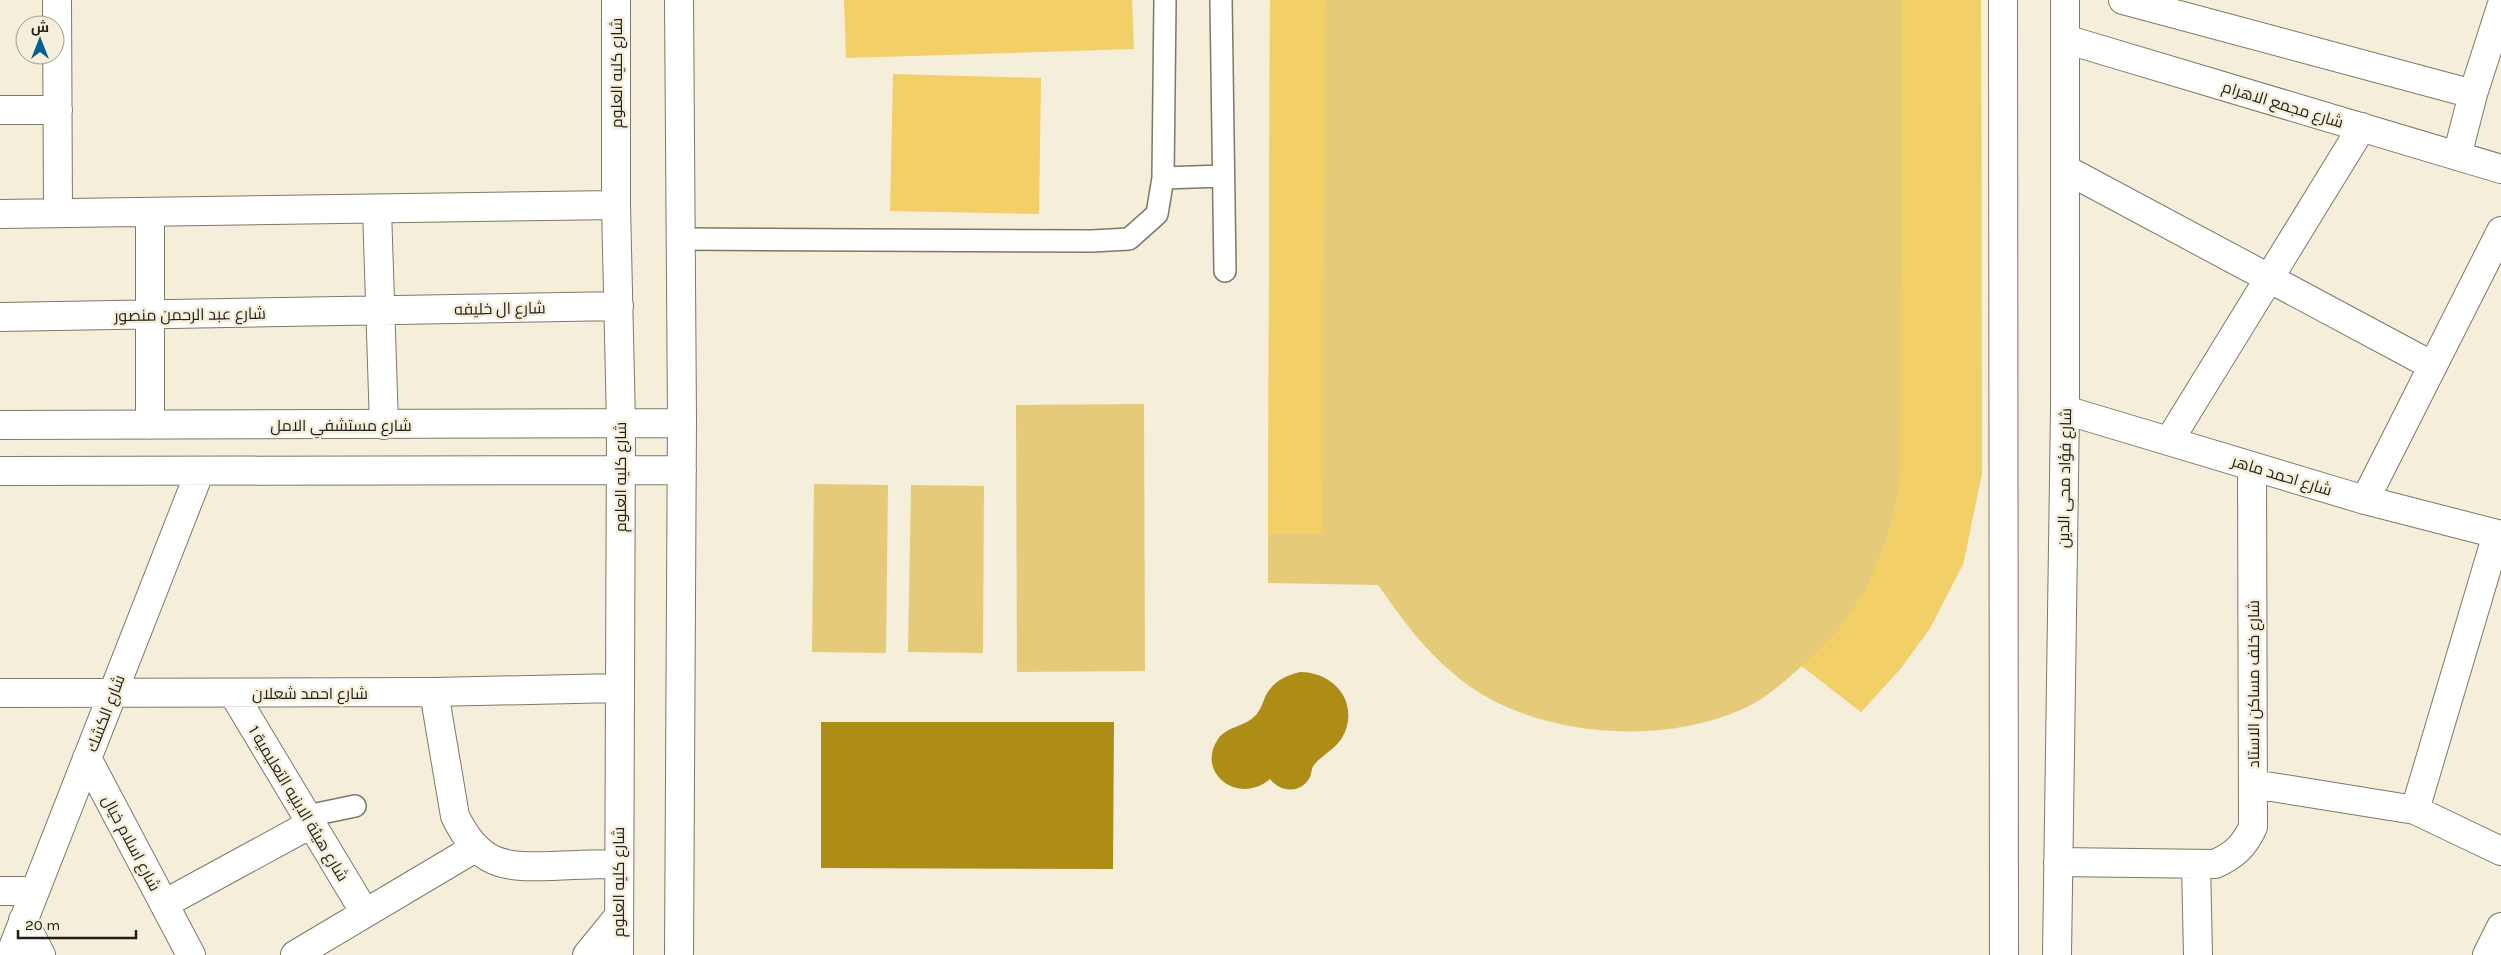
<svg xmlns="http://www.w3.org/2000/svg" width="2501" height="955" font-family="Karla,Cairo,sans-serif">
<rect width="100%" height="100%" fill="#f4eedb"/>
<path fill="#e5ca7a" d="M 1270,0 L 1981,0 L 1982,473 L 1963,564 L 1930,628 L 1901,668 L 1861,712 L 1802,666 C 1785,681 1766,698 1745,708 C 1659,748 1526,737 1454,674 C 1423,649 1401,617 1378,585 L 1268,583 Z
M 1144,404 L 1145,671 L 1017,672 L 1016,405 Z
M 814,484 L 888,485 L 886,653 L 812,652 Z
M 911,485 L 984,486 L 983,653 L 908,652 Z"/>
<path fill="#ae8d16" d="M 1300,672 C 1335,672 1361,704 1342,738 C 1335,749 1322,755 1314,765 C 1311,768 1312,774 1309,779 C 1299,794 1280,792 1270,779 C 1239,806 1195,773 1218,739 C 1227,726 1245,727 1256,715 C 1261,709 1263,702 1266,695 C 1274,681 1285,676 1300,672 Z
M 821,722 L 1114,722 L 1113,869 L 821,868 Z"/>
<path fill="#f2cf67" d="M 844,0 L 1132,0 L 1134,49 L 846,58 Z
M 1270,0 L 1325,0 L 1323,534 L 1268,534 Z
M 1902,0 L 1981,0 L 1982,473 L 1963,564 L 1930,628 L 1901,668 L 1861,712 L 1802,666 L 1840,628 L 1866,589 L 1888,534 L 1900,485 Z
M 893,74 L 1041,78 L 1039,214 L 890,211 Z"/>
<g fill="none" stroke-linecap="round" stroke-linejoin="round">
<defs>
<path id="service" d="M 1221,0 L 1225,271
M 1163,178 L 1223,176
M 681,239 L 1092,241 L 1129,239 L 1157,214 L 1163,178 L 1165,0
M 307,816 L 355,806"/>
<path id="minor" d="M 57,0 L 58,213
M 616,0 L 616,205 L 621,423 L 619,955
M 679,0 L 682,419 L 679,955
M 2003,0 L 2004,955
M 2123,0 L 2473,94
M 2065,39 L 2501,169
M 0,110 L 58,110
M 2457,156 L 2473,94 L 2501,7
M 2065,169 L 2433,366
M 377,209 L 384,425
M 150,212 L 150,425
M 0,214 L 616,205
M 0,317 L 619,306
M 2065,410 L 2365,500 L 2501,535
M 0,425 L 682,423
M 2169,441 L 2362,127
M 0,471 L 682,470
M 2365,500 L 2501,231
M 434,692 L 455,816 C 478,864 502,868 552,866 C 574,865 596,864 618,864
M 0,693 L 434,692 L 619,688
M 233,693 L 365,913
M 87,758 L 191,955
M 2253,784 L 2415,810 L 2501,851
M 2415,810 L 2497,534
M 2058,862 L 2215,864 C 2235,855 2244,846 2253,827 L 2252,467
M 2196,864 L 2198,955
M 0,891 L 34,891
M 164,904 L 311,824
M 23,920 L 41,955
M 10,955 L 200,471
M 295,955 L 475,848
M 587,955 L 618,917
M 2057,955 L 2065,410 L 2065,0
M 2487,955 L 2501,927"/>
</defs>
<use href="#service" stroke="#7e7868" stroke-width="24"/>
<use href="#minor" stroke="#7e7868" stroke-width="30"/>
<use href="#service" stroke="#fff" stroke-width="21"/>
<use href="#minor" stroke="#fff" stroke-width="28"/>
</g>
<g text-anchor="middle" stroke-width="5" stroke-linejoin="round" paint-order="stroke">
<g font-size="16" fill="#201e17" stroke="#f4eedb">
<text transform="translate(616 73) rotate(-90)" y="6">شارع كليه العلوم</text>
<text transform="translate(2283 104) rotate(17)" y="6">شارع مجمع الاهرام</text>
<text transform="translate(500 308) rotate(-1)" y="6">شارع ال خليفه</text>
<text transform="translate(190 314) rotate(-1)" y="6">شارع عبد الرحمن منصور</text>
<text x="341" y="431">شارع مستشفي الامل</text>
<text transform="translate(2282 475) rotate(17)" y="6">شارع احمد ماهر</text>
<text transform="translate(620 477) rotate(-90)" y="6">شارع كليه العلوم</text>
<text transform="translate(2064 478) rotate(-89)" y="6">شارع فؤاد محى الدين</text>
<text transform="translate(2253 684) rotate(-90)" y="6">شارع خلف مساكن الاستاد</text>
<text x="310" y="699">شارع احمد شعلان</text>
<text transform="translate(105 713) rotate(-69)" y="6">شارع الكشك</text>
<text transform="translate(299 803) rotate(59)" y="6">شارع هيئة الابنيه التعليمية 1</text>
<text transform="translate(132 843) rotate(62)" y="6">شارع اسلام خيال</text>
<text transform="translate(618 882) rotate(-90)" y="6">شارع كليه العلوم</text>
</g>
</g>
<g transform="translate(40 40)"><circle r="24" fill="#f4eedb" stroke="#9f9b8d"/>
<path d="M0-4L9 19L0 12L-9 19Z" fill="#046090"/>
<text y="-8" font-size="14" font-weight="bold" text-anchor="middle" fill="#201e17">ش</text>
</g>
<path d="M18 930v8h118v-8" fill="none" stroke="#201e17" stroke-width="2.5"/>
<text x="25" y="930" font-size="15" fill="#201e17" stroke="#f4eedb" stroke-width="4" paint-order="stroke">20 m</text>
</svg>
